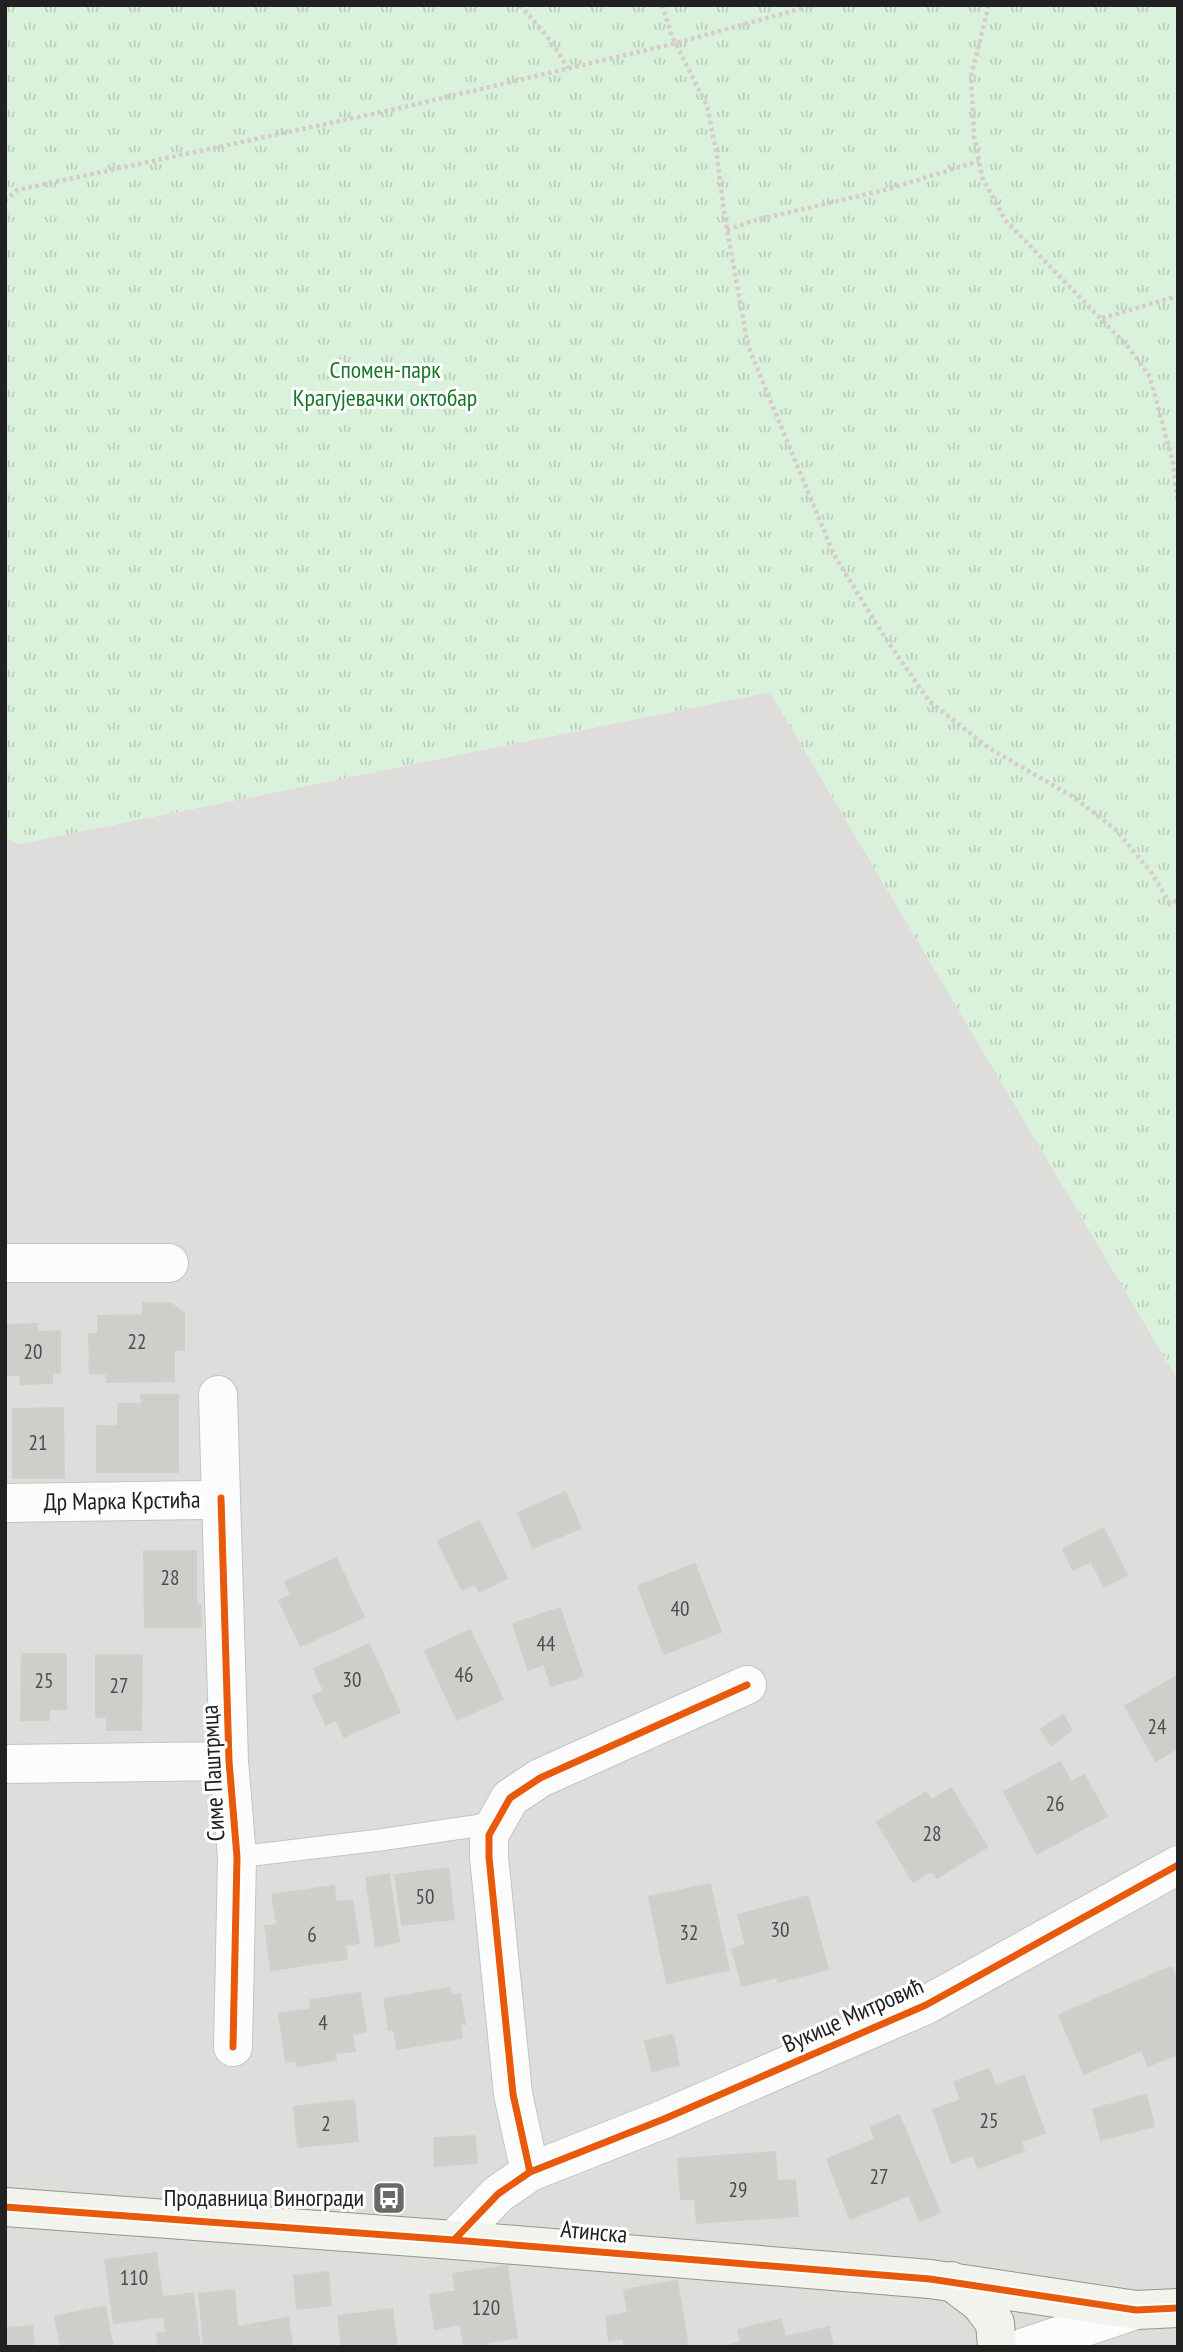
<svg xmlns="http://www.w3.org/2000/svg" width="1183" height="2352" font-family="'PT Sans Narrow',sans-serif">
<defs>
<pattern id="park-tufts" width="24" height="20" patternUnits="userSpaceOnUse" patternTransform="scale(1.75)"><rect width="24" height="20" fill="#daf1dc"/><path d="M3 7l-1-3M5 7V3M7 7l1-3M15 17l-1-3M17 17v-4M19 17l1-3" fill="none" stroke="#bbcebc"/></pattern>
</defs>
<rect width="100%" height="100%" fill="#eeedea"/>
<path fill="#dedddb" d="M 770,692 L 1178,1380 L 1178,2347 L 5,2347 L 5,837 L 19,844 Z"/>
<path fill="url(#park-tufts)" d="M 5,5 L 1178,5 L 1178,1380 L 770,692 L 19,844 L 5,837 Z"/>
<path fill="#cfcecb" stroke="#d1cfcc" stroke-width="2" d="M 143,1303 L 170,1303 L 184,1313 L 184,1350 L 174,1350 L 174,1381 L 107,1382 L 106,1373 L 90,1374 L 89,1334 L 98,1334 L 98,1316 L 143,1315 Z
M 37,1324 L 37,1332 L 60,1331 L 60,1373 L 52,1372 L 52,1383 L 21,1384 L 20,1375 L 5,1375 L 5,1325 Z
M 141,1395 L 178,1395 L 178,1472 L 97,1472 L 97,1426 L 118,1426 L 118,1404 L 142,1404 Z
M 63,1408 L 64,1478 L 13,1478 L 13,1409 Z
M 565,1492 L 581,1528 L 533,1548 L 518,1513 Z
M 479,1521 L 507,1578 L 479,1592 L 475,1584 L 462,1590 L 438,1541 Z
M 1103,1528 L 1127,1575 L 1104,1587 L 1091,1561 L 1073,1570 L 1063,1549 Z
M 144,1551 L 196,1551 L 196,1605 L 200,1605 L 201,1627 L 145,1627 Z
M 336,1558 L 364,1617 L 301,1646 L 279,1601 L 291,1595 L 285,1582 Z
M 695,1564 L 721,1632 L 664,1654 L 638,1586 Z
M 560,1608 L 583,1676 L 551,1686 L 544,1664 L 528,1670 L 513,1624 Z
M 470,1630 L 503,1699 L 457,1720 L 425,1651 Z
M 369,1644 L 400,1712 L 344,1737 L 336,1720 L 326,1725 L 313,1696 L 324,1691 L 314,1669 Z
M 22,1654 L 66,1654 L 66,1709 L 49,1709 L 49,1720 L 21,1720 Z
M 96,1655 L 142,1655 L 141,1730 L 107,1730 L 107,1717 L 96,1717 Z
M 1177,1676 L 1178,1748 L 1156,1761 L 1125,1706 Z
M 1063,1715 L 1072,1730 L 1051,1745 L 1041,1729 Z
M 1060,1762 L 1071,1782 L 1084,1775 L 1107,1816 L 1037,1854 L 1004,1792 Z
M 951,1788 L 987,1847 L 937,1878 L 932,1871 L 913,1882 L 877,1822 L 926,1792 L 931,1800 Z
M 448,1868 L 454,1919 L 402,1925 L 395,1875 Z
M 389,1874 L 399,1942 L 376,1946 L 366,1878 Z
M 710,1884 L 729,1970 L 667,1983 L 649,1897 Z
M 334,1886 L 336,1902 L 352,1900 L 359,1943 L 345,1945 L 347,1959 L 271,1970 L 265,1926 L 277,1925 L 272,1895 Z
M 808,1896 L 828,1969 L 778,1982 L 777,1977 L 742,1986 L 732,1949 L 746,1945 L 738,1915 Z
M 1171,1967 L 1178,1983 L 1178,2054 L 1148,2066 L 1142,2050 L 1084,2074 L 1059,2015 Z
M 450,1988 L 451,1995 L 460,1994 L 465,2024 L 460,2024 L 462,2038 L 397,2049 L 394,2030 L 389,2030 L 384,1999 Z
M 360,1993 L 366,2032 L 352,2034 L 355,2051 L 335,2053 L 336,2060 L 297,2066 L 296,2060 L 286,2062 L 279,2014 L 311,2009 L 310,2000 Z
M 673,2035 L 679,2065 L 652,2071 L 645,2041 Z
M 989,2069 L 995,2086 L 1024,2076 L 1045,2133 L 1021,2141 L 1024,2151 L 978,2168 L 973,2155 L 952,2163 L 933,2110 L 961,2100 L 954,2082 Z
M 1146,2095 L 1154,2126 L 1101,2140 L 1093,2109 Z
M 354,2100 L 358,2141 L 298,2147 L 294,2107 Z
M 899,2115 L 940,2212 L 920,2221 L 909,2195 L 850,2219 L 827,2159 L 875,2139 L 871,2127 Z
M 475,2136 L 477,2163 L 435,2166 L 434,2138 Z
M 775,2152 L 777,2181 L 795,2180 L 798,2216 L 697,2223 L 695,2199 L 681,2199 L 678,2159 Z
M 156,2253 L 165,2316 L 114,2323 L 105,2260 Z
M 507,2266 L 517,2338 L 487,2342 L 488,2347 L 464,2347 L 453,2274 Z
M 328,2272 L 331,2305 L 297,2309 L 294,2276 Z
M 677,2281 L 688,2347 L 625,2347 L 623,2338 L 609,2341 L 606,2317 L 628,2313 L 624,2290 Z
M 234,2290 L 239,2347 L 204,2347 L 199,2294 Z
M 456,2291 L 460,2324 L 435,2329 L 430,2295 Z
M 193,2293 L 200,2347 L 159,2347 L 157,2334 L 166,2332 L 163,2297 Z
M 105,2307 L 113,2347 L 61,2347 L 55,2316 Z
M 392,2309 L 397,2347 L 342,2347 L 338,2316 Z
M 288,2318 L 293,2347 L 239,2347 L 237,2327 Z
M 781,2319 L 785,2337 L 829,2327 L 833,2347 L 722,2347 L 741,2342 L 738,2330 Z
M 32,2326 L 34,2347 L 5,2347 L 5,2328 Z"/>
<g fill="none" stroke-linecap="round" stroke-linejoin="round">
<defs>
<path id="lane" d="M 237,1857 L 380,1840 L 495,1823"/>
<path id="street" d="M 5,1263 L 169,1263
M 221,1498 L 229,1761 L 237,1857 L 233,2047
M 5,1503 L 202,1500 L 221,1498 L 218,1395
M 5,1764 L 229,1761
M 530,2172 L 513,2094 L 489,1857 L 489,1835 L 510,1798 L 540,1778 L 747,1685
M 454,2240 L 498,2194 L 530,2172 L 664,2119 L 926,2005 L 1178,1865
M 1025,2347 L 1136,2310"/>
<path id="secondary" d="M 5,2207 L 454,2240 L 930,2279 L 1136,2310 L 1178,2308
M 951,2281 L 980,2303 L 995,2323 L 997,2347"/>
</defs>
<use href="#lane" stroke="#c4c4c2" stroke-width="23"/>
<use href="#street" stroke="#c4c4c2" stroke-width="40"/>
<use href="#secondary" stroke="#949783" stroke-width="40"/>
<path stroke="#d6ccca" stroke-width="4.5" stroke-dasharray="3.5 3.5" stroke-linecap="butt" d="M 520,5 L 550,40 L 568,68
M 662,5 L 672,36 L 707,106 L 716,150 L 725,218 L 748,346 L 834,555 L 886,639 L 929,701 L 989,748 L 1075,798 L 1116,830 L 1151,872 L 1170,904 L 1178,900
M 989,5 L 971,76 L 974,136 L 982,177 L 1005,220 L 1129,348 L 1150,377 L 1173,463 L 1178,503
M 5,201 L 17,190 L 396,109 L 676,43 L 814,5
M 727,230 L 752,221 L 885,190 L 979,161
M 1102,318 L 1178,296"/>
<use href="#lane" stroke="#fcfcfc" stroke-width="21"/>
<use href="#street" stroke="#fcfcfc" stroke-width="38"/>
<use href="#secondary" stroke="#f2f3ed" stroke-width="38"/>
<defs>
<path id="cycleway" d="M 221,1498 L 229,1761 L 237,1857 L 233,2047
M 530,2172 L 513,2094 L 489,1857 L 489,1835 L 510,1798 L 540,1778 L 747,1685
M 5,2207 L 454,2240 L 930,2279 L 1136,2310 L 1178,2308
M 454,2240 L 498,2194 L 530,2172 L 664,2119 L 926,2005 L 1178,1865"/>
</defs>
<use href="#cycleway" stroke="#fff" stroke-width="11"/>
<use href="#cycleway" stroke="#e8590c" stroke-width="7"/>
</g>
<defs>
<symbol id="bus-square" viewBox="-11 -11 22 22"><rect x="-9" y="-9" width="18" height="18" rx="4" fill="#696867" stroke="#fff"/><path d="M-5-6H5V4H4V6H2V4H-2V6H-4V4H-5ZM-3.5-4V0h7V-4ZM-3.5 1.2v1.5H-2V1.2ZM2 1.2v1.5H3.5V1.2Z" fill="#fff"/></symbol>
</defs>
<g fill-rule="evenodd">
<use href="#bus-square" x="370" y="2179" width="38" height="38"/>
</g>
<g text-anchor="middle" stroke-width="6" stroke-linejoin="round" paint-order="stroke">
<g font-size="21" fill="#4c4c4c">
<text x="137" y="1349">22</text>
<text x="33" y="1359">20</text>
<text x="38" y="1450">21</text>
<text x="170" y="1585">28</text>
<text x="680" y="1616">40</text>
<text x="546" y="1651">44</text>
<text x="464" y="1682">46</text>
<text x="352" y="1687">30</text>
<text x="44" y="1688">25</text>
<text x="119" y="1693">27</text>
<text x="1157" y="1734">24</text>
<text x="1055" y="1811">26</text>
<text x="932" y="1841">28</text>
<text x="425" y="1904">50</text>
<text x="780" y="1937">30</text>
<text x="689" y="1940">32</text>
<text x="312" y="1942">6</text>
<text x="323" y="2030">4</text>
<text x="989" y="2128">25</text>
<text x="326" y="2131">2</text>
<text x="879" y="2184">27</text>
<text x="738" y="2197">29</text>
<text x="134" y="2285">110</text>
<text x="486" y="2315">120</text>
</g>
<g font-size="24" fill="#167826" stroke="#fff">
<text x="385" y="378">Спомен-парк<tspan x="385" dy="28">Крагујевачки октобар</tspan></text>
</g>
<g font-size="24" fill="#212121" stroke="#fff">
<text transform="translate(122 1501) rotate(-1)" y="8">Др Марка Крстића</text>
<text transform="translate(213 1773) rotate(-93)" y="8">Симе Паштрмца</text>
<text transform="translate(853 2015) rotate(-24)" y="8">Вукице Митровић</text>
<text transform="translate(594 2232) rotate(5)" y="8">Атинска</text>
</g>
<g font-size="24" fill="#212121" stroke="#fff" text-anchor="end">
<text x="364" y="2206">Продавница Виногради</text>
</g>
</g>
<rect width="1183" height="2352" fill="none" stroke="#212121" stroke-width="14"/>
</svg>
